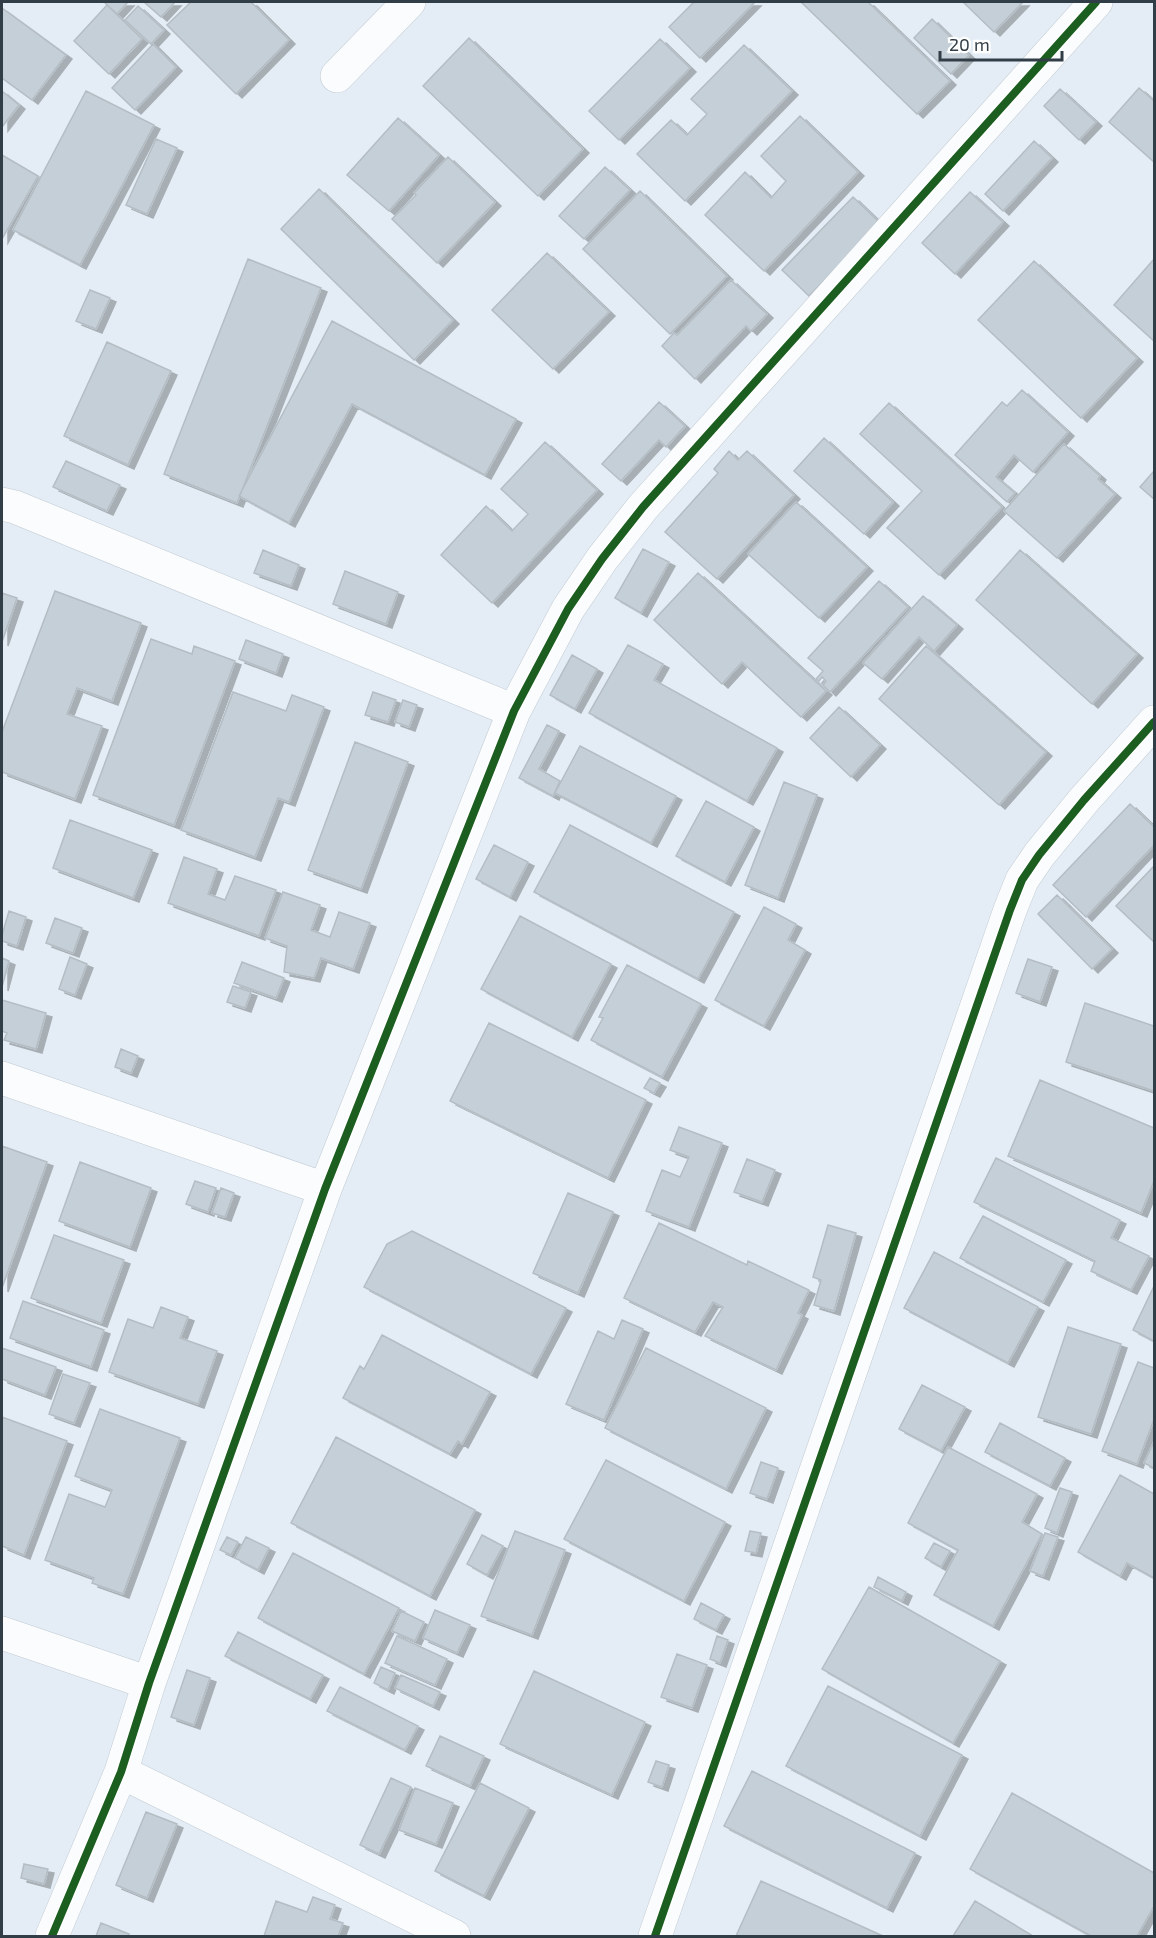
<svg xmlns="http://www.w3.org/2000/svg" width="1156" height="1938" font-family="'Exo 2',sans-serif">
<defs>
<filter id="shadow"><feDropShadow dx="6" dy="4" stdDeviation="0" flood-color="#0004"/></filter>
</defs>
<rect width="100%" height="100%" fill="#e4edf5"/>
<path fill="#c5cfd7" stroke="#b4bdc4" stroke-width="1.5" filter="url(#shadow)" d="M 104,2 L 128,2 L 117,14 Z
M 144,2 L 175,2 L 161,17 Z
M 191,2 L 251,2 L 289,40 L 236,94 L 167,25 Z
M 694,2 L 755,2 L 700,58 L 669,27 Z
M 801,2 L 868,2 L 950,81 L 917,114 Z
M 963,2 L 1023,2 L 994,32 Z
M 107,5 L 142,39 L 109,74 L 74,41 Z
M 138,6 L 164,30 L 151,44 L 125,20 Z
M 2,8 L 66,55 L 32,100 L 2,78 Z
M 932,19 L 969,55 L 951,74 L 914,38 Z
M 469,38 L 583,149 L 538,196 L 423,86 Z
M 660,39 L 690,68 L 619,140 L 589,111 Z
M 153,44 L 176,67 L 135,110 L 112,88 Z
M 744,45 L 792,91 L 685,201 L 637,154 L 671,120 L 687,135 L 707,114 L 691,99 Z
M 1139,88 L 1154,101 L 1154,162 L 1109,122 Z
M 1060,89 L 1096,122 L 1079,140 L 1044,106 Z
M 2,91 L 19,105 L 2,127 Z
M 86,91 L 154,125 L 80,265 L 13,230 Z
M 800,116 L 858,172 L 764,271 L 705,215 L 745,172 L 771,198 L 786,181 L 761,156 Z
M 398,118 L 439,155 L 389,211 L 347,175 Z
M 156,139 L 177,148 L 147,214 L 126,205 Z
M 1034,141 L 1052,158 L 1003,211 L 985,194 Z
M 2,155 L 38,176 L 2,239 Z
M 448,157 L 495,202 L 437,263 L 392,219 L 416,195 L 414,193 Z
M 605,167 L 630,190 L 584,239 L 559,216 Z
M 319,189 L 453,320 L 414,360 L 281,229 Z
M 640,191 L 727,276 L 670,334 L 583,249 Z
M 970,192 L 1003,222 L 955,274 L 922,243 Z
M 853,197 L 880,223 L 809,296 L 782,270 Z
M 547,253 L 609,312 L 553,369 L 492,310 Z
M 248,259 L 321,288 L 237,503 L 164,474 Z
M 1154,259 L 1154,341 L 1114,305 Z
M 1034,261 L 1137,358 L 1081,418 L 978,320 Z
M 731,280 L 767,314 L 751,331 L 746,326 L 695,379 L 662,346 L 674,333 L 677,335 Z
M 90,290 L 110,298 L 96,329 L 76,321 Z
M 332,321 L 516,419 L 485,475 L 352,404 L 289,523 L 239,496 Z
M 107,342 L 171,371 L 128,465 L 64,436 Z
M 1022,390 L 1068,432 L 1033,472 L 1014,455 L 996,477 L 1015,493 L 1007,502 L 955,455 L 1002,402 L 1007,406 Z
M 659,402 L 685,426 L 666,447 L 659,440 L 621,481 L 602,464 Z
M 889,403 L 1002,507 L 939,575 L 887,528 L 922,491 L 860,434 Z
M 824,438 L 893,502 L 864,534 L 794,471 Z
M 545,442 L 597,490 L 492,603 L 441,555 L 486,506 L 512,531 L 528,514 L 501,489 Z
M 1064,444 L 1100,476 L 1098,479 L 1115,494 L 1057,558 L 1004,511 Z
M 729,451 L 738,460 L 747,451 L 794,495 L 717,579 L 665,532 L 718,473 L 714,469 Z
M 66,461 L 120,485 L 107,511 L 53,487 Z
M 1154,471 L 1154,499 L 1140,487 Z
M 796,502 L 867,567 L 819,618 L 748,554 Z
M 643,549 L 669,562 L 641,613 L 615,598 Z
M 263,550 L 299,565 L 291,586 L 254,573 Z
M 1020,550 L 1137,654 L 1092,704 L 976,600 Z
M 345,571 L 398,592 L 386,624 L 333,604 Z
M 698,573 L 826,691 L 801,717 L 742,662 L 722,684 L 654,620 Z
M 879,581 L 908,607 L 830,692 L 823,685 L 826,681 L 822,677 L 819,681 L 816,679 L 823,671 L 808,658 Z
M 55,591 L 141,623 L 112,701 L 77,688 L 67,714 L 102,726 L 75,799 L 2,772 L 2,732 Z
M 2,593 L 17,598 L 2,642 Z
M 923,596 L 957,625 L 934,651 L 919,637 L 882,679 L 863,663 Z
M 151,639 L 192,654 L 194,646 L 235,661 L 174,825 L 93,795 Z
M 246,640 L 283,654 L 276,673 L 239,659 Z
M 628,645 L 663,664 L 654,680 L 777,748 L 747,801 L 589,713 Z
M 926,646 L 1046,752 L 999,805 L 879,699 Z
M 572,655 L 597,669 L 575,709 L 550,695 Z
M 233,692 L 286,711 L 292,695 L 324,707 L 289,802 L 278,798 L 255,857 L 181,830 Z
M 373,692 L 396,700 L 388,722 L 365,715 Z
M 403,700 L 417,705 L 409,727 L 395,722 Z
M 839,707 L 880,745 L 851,777 L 810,738 Z
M 547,725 L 559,731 L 539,769 L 560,781 L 553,796 L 519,778 Z
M 355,742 L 408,762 L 361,889 L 308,870 Z
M 580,746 L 676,796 L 651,843 L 555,793 Z
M 784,782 L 817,795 L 778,898 L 745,885 Z
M 706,801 L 754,827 L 725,882 L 676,856 Z
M 1130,804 L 1154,827 L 1154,845 L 1086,917 L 1053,885 Z
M 70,820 L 152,850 L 133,898 L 53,868 Z
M 570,825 L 734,912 L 698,979 L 534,892 Z
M 494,845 L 528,862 L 510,897 L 476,879 Z
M 184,857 L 217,869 L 208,894 L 225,900 L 235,876 L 276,890 L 259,936 L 168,903 Z
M 1154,866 L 1154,942 L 1116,906 Z
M 283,892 L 320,905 L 311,930 L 330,937 L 339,912 L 370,923 L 353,969 L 321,958 L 314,978 L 284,972 L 287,946 L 265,938 Z
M 1057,895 L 1112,949 L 1092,969 L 1038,914 Z
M 764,907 L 796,924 L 788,940 L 805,950 L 764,1026 L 715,1000 Z
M 9,911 L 26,917 L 17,946 L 2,941 L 2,935 Z
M 520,916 L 611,964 L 572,1037 L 481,989 Z
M 55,918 L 82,928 L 73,953 L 46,943 Z
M 70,957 L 87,964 L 75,995 L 59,989 Z
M 2,958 L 9,961 L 2,987 Z
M 1028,959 L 1052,967 L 1040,1002 L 1016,993 Z
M 242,962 L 284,978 L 276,998 L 234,983 Z
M 627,965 L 701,1004 L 662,1077 L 591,1040 L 603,1018 L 599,1017 Z
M 233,986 L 251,992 L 245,1008 L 227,1002 Z
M 2,1000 L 46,1013 L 36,1049 L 4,1040 L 7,1033 L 2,1031 Z
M 1085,1003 L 1154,1026 L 1154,1091 L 1066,1062 Z
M 489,1023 L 646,1100 L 608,1178 L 450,1101 Z
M 121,1049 L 138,1056 L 131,1073 L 115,1067 Z
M 650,1078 L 660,1083 L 654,1093 L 644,1088 Z
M 1040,1080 L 1154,1128 L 1154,1181 L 1141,1213 L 1008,1156 Z
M 679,1127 L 722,1143 L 689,1227 L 646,1211 L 662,1170 L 680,1177 L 689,1157 L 670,1150 Z
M 2,1146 L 47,1162 L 2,1288 Z
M 996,1158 L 1120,1220 L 1111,1238 L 1149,1256 L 1131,1290 L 1091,1271 L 1095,1261 L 974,1202 Z
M 747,1159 L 775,1170 L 762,1202 L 734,1192 Z
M 80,1162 L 151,1188 L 130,1247 L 59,1221 Z
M 195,1181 L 216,1188 L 208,1212 L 186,1204 Z
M 221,1188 L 234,1193 L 225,1217 L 212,1213 Z
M 568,1193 L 613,1212 L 578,1293 L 533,1273 Z
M 983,1216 L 1066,1260 L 1043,1302 L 960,1258 Z
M 659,1223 L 747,1265 L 748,1261 L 809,1290 L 798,1313 L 802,1315 L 776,1370 L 705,1336 L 723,1307 L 713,1302 L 695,1332 L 624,1298 Z
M 828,1225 L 856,1233 L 834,1311 L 814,1305 L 821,1280 L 813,1277 Z
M 412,1231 L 566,1308 L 531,1374 L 364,1287 L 387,1244 Z
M 54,1235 L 124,1260 L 101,1323 L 31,1298 Z
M 934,1252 L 1038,1307 L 1008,1363 L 904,1308 Z
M 1154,1286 L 1154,1341 L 1133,1330 Z
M 23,1301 L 104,1330 L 91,1367 L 10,1338 Z
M 161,1307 L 188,1317 L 180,1338 L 217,1351 L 198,1404 L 109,1372 L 128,1319 L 153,1328 Z
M 622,1320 L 643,1329 L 604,1420 L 566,1404 L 598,1331 L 614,1339 Z
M 1068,1327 L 1121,1344 L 1091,1434 L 1038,1417 Z
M 382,1335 L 490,1392 L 462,1444 L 458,1441 L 450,1454 L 343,1398 L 360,1366 L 364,1369 Z
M 2,1348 L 56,1367 L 45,1395 L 2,1379 Z
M 646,1348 L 766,1408 L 726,1489 L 605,1428 Z
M 1138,1362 L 1154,1368 L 1154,1419 L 1137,1464 L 1102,1451 Z
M 63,1374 L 90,1383 L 74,1423 L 49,1414 Z
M 922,1385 L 965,1407 L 941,1451 L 899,1429 Z
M 100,1409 L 180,1438 L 123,1594 L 92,1583 L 94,1578 L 45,1560 L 69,1494 L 105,1507 L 112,1490 L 75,1476 Z
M 2,1417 L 67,1441 L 24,1555 L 2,1546 Z
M 1000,1423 L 1065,1458 L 1050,1486 L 985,1452 Z
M 336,1437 L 475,1510 L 430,1596 L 291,1523 Z
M 1154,1442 L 1154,1468 L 1144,1463 Z
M 948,1447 L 1037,1494 L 1022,1522 L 1042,1534 L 993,1626 L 934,1595 L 958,1550 L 908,1523 Z
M 606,1460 L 725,1522 L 684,1601 L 564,1539 Z
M 761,1462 L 778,1468 L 767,1499 L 750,1493 Z
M 1120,1475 L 1154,1494 L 1154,1578 L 1127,1563 L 1120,1576 L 1078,1552 Z
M 1060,1488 L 1072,1492 L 1057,1533 L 1045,1528 Z
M 515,1531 L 565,1550 L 532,1635 L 481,1616 Z
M 750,1531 L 761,1533 L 756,1553 L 745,1551 Z
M 1045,1533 L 1058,1537 L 1043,1576 L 1030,1571 Z
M 482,1535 L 503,1546 L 487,1575 L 467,1564 Z
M 227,1537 L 238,1542 L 231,1555 L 220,1550 Z
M 246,1537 L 269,1548 L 258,1570 L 235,1558 Z
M 934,1543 L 950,1551 L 941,1567 L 925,1558 Z
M 293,1553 L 399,1608 L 364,1674 L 258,1618 Z
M 878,1577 L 906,1592 L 902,1601 L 874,1587 Z
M 869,1587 L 1000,1661 L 953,1743 L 822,1669 Z
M 701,1603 L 724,1615 L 716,1630 L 694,1619 Z
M 435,1610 L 470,1625 L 457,1653 L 423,1638 Z
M 401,1611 L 424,1622 L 415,1641 L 392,1631 Z
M 238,1632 L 323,1675 L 310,1699 L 225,1656 Z
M 397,1636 L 447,1659 L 435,1685 L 385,1663 Z
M 717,1636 L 728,1640 L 720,1663 L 710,1659 Z
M 677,1654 L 707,1665 L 692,1708 L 661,1697 Z
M 381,1667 L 395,1673 L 388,1690 L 374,1683 Z
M 187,1670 L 210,1678 L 194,1725 L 171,1717 Z
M 534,1671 L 645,1722 L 612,1795 L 500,1744 Z
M 401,1675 L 440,1692 L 433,1706 L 395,1688 Z
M 828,1686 L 962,1755 L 920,1836 L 786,1766 Z
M 340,1687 L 418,1726 L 405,1750 L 327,1711 Z
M 440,1736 L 484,1756 L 470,1786 L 426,1766 Z
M 656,1761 L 669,1765 L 662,1787 L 648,1782 Z
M 752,1771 L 915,1853 L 887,1908 L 724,1826 Z
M 391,1778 L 411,1787 L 379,1854 L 360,1845 Z
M 480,1783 L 529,1808 L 484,1896 L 435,1871 Z
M 415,1788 L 453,1803 L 436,1844 L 399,1830 Z
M 1012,1793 L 1154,1873 L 1154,1906 L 1137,1936 L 1091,1936 L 970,1869 Z
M 146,1812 L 177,1824 L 147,1898 L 116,1885 Z
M 24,1864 L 48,1869 L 44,1884 L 21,1878 Z
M 761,1881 L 883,1936 L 736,1936 Z
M 313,1897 L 335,1905 L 330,1919 L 343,1923 L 338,1936 L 264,1936 L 276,1901 L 307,1912 Z
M 975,1901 L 1033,1936 L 953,1936 Z
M 101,1923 L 129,1934 L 128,1936 L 96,1936 Z"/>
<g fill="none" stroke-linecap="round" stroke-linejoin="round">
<defs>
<path id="minor" d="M 337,76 L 409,2
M 2,504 L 15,507 L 514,711
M 2,1078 L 325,1189
M 2,1633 L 149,1683
M 121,1772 L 454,1936
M 52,1936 L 121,1772 L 149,1683 L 325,1189 L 514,711 L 568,609 L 602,559 L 643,507 L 1096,2
M 655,1936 L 1010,910 L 1022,880 L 1039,855 L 1084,800 L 1154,722"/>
</defs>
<use href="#minor" stroke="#c1cad2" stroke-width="34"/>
<use href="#minor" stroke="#fbfcfe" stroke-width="33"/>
<defs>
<path id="cycleway" d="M 52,1936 L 121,1772 L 149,1683 L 325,1189 L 514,711 L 568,609 L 602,559 L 643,507 L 1096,2
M 655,1936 L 1010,910 L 1022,880 L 1039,855 L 1084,800 L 1154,722"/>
</defs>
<use href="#cycleway" stroke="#fff" stroke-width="11"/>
<use href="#cycleway" stroke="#1b5e20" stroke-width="8"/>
</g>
<rect width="1156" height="1938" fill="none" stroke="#323e47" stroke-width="6"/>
<path d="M940 51v9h122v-9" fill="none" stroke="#323e47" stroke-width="3"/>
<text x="949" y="51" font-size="18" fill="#323e47" stroke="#ffffff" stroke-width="4.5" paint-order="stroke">20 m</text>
</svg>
